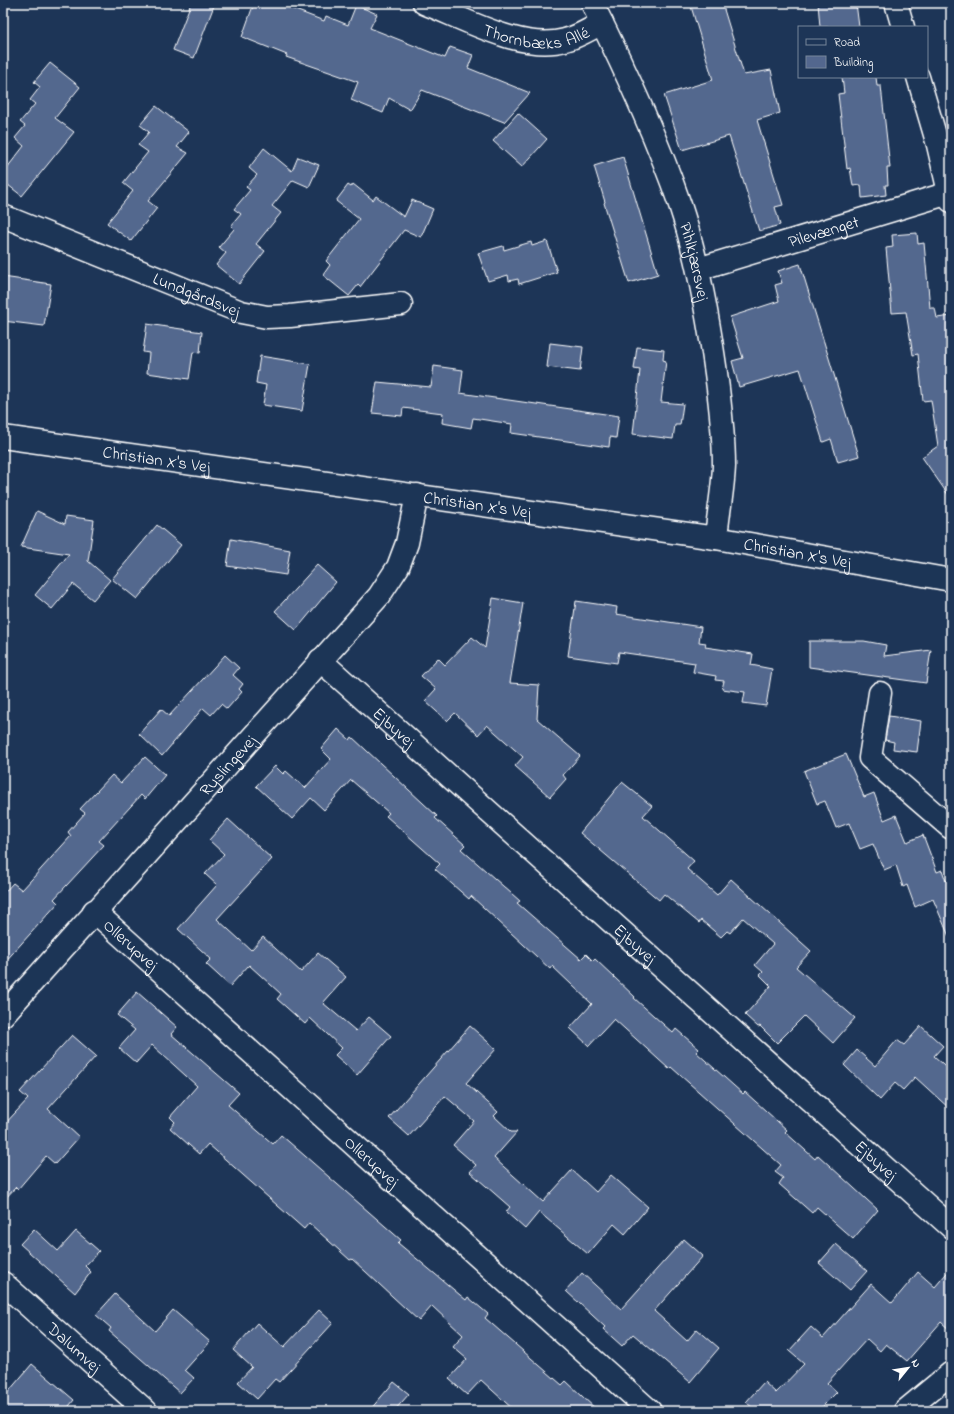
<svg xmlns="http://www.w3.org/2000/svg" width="954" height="1414" font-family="'Indie Flower',sans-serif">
<rect width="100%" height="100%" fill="#1d3557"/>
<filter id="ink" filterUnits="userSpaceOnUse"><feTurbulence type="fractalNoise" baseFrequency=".025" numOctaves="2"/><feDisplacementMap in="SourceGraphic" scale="8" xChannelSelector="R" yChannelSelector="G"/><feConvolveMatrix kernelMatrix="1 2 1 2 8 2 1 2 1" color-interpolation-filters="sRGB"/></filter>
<g filter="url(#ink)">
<path fill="#53678e" stroke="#fff" d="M 191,3 L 215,3 L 194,58 L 173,50 Z
M 254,3 L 277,3 L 324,21 L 326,16 L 348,25 L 356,5 L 377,14 L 370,28 L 445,58 L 450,47 L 473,55 L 468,68 L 530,93 L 504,122 L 422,90 L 410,110 L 389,98 L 383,113 L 351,100 L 358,82 L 286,57 L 287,55 L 242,37 Z
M 690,3 L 722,3 L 744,75 L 771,70 L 780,113 L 757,120 L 783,205 L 775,207 L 780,225 L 759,231 L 729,136 L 682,150 L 664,95 L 713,80 Z
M 818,3 L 856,3 L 859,27 L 820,27 Z
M 50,63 L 80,87 L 55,118 L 74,132 L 22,196 L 3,181 L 3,173 L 24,146 L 15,138 L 25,126 L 20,122 L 35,104 L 30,100 L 40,87 L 34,82 Z
M 842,77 L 876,77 L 877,86 L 881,86 L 890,168 L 887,168 L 888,185 L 885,185 L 886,195 L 862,198 L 861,185 L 853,186 L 850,168 L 847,169 L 838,94 L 844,93 Z
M 156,106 L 189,132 L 177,147 L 188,153 L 148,201 L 157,208 L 131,241 L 107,223 L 133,191 L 123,183 L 148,152 L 138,145 L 149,132 L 140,125 Z
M 518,113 L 547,139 L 522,167 L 493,141 Z
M 264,148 L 292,171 L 298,157 L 319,165 L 309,187 L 293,180 L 272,206 L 281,213 L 256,244 L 265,251 L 239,284 L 216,265 L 226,253 L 219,247 L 234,229 L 231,226 L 241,214 L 234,209 L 250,190 L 246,187 L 257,175 L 249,168 Z
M 623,157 L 658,274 L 629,283 L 604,203 L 605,202 L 594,166 Z
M 353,184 L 373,200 L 376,196 L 404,217 L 412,200 L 433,209 L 421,237 L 404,230 L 360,287 L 358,285 L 349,296 L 323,275 L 330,265 L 326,261 L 359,219 L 336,201 L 348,185 L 351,187 Z
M 917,233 L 918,244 L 924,243 L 930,308 L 935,308 L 937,318 L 951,316 L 951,451 L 948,452 L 951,456 L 951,499 L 922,457 L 938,446 L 931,400 L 923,401 L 918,354 L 913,355 L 906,312 L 892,313 L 886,248 L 893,247 L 892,235 Z
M 547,241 L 557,272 L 519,284 L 518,279 L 509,281 L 508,275 L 488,281 L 478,253 L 503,246 L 504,250 L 531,242 L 532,246 Z
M 800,264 L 859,456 L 838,462 L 831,439 L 823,442 L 800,369 L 739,387 L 732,361 L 743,358 L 730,317 L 779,301 L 775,285 L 782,283 L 778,271 Z
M 3,277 L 51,284 L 44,326 L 3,321 Z
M 147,324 L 202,332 L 200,353 L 193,352 L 189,379 L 147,373 L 149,353 L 143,352 Z
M 550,343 L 583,347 L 580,371 L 547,367 Z
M 637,347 L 664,350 L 663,360 L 666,361 L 661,402 L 683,404 L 680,425 L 675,425 L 673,439 L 633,434 L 640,370 L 634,369 Z
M 260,356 L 310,364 L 302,411 L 263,405 L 266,385 L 256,383 Z
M 434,366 L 463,370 L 460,393 L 619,416 L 616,438 L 610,437 L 609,447 L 511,433 L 512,424 L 473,418 L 471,428 L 442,423 L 443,413 L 403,408 L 402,416 L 372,413 L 377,382 L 431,387 Z
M 37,511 L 65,524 L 66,516 L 94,520 L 88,561 L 110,580 L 93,600 L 73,584 L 52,609 L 35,595 L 69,554 L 21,547 Z
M 157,525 L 181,545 L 137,599 L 112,579 Z
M 231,539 L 290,550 L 286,575 L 227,566 Z
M 317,565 L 336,582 L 296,630 L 275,611 Z
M 493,598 L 523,603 L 510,683 L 539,685 L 537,719 L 580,756 L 563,775 L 566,779 L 550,797 L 515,766 L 523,757 L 487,725 L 478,735 L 455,713 L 447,721 L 425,701 L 436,689 L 421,676 L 438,658 L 445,665 L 472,637 L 485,648 Z
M 576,601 L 617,607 L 616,614 L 701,627 L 699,642 L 706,643 L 705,647 L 753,654 L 751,665 L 772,669 L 766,706 L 743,703 L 745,692 L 722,689 L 724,681 L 715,680 L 716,676 L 693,672 L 695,663 L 619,652 L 617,663 L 568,656 Z
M 809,641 L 864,641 L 886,645 L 884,656 L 931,650 L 926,683 L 809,667 Z
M 225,655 L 239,668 L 233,675 L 243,684 L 239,689 L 242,692 L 227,709 L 221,704 L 211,715 L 203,708 L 162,756 L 139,734 L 161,709 L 169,716 Z
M 889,716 L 921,721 L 917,752 L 893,749 L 894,742 L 885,740 Z
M 338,729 L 350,740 L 352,737 L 437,816 L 435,818 L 465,845 L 461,849 L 520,901 L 517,903 L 581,959 L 586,954 L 593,961 L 595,959 L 635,997 L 634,998 L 673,1033 L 676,1029 L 699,1049 L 696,1052 L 743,1094 L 745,1092 L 787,1130 L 785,1132 L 815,1159 L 818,1155 L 878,1210 L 853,1239 L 817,1207 L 812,1213 L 779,1184 L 783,1178 L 775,1172 L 781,1165 L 671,1067 L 669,1069 L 614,1019 L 589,1046 L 570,1028 L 592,1004 L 552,966 L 550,969 L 471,896 L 469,899 L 435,869 L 440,864 L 386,816 L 389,813 L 351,780 L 324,810 L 311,798 L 292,819 L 256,786 L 275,766 L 283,774 L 286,771 L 305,788 L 331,759 L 321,749 Z
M 846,754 L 864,797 L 874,793 L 884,820 L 896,815 L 907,842 L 923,835 L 937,872 L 942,870 L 946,881 L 951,879 L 951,941 L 933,899 L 915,907 L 907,885 L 903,887 L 896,865 L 884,870 L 873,844 L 860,849 L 849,823 L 836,828 L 825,801 L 817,804 L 804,771 Z
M 145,757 L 165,775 L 145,799 L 141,795 L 99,841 L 104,845 L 54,899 L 58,903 L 3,964 L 3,894 L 13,883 L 22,890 L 71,836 L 68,832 L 85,813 L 80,809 L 112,775 L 121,783 Z
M 622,782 L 652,806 L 643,816 L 694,861 L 687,869 L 717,895 L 731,879 L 811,951 L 796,967 L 855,1018 L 833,1043 L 804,1016 L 777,1043 L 760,1026 L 758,1027 L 745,1015 L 771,986 L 760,975 L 763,972 L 755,965 L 773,944 L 743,918 L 730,933 L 727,931 L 721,937 L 701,920 L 699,923 L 664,894 L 659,900 L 580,833 Z
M 228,819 L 272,859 L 217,919 L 251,950 L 263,937 L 301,972 L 318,953 L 346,977 L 323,1003 L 356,1031 L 369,1017 L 391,1036 L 357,1075 L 335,1055 L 342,1048 L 310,1018 L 305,1024 L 277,999 L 281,994 L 249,965 L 230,986 L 206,964 L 211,959 L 178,929 L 217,885 L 205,874 L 224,854 L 209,840 Z
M 137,992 L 177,1027 L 171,1034 L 239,1093 L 228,1105 L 273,1144 L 281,1135 L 401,1240 L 398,1243 L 466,1300 L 468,1297 L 488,1314 L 485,1318 L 562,1385 L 566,1381 L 598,1411 L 515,1411 L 481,1380 L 467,1395 L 449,1379 L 467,1359 L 453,1347 L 463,1335 L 432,1306 L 419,1321 L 352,1259 L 350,1260 L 309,1223 L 304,1229 L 208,1144 L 199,1154 L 170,1128 L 175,1122 L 170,1117 L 197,1086 L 152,1045 L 136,1063 L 119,1048 L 135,1030 L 117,1015 Z
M 470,1026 L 496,1049 L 466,1083 L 498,1112 L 494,1116 L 511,1132 L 517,1132 L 494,1158 L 543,1202 L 572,1170 L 596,1192 L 611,1175 L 648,1207 L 625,1234 L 614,1224 L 588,1254 L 539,1212 L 525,1229 L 506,1212 L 510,1207 L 470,1172 L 476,1165 L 453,1145 L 474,1121 L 445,1096 L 409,1136 L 389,1118 Z
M 921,1026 L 943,1046 L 934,1056 L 951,1071 L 951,1110 L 915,1077 L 903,1090 L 895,1083 L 880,1100 L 844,1065 L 857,1050 L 875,1066 L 897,1040 L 904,1045 Z
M 72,1035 L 96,1056 L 48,1109 L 79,1137 L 55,1164 L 46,1156 L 18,1189 L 16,1187 L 3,1201 L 3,1126 L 28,1099 L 20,1092 Z
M 34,1229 L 58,1251 L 76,1231 L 99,1251 L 85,1266 L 91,1272 L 75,1293 L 20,1244 Z
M 684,1239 L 703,1256 L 654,1311 L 687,1341 L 697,1329 L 719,1348 L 690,1382 L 633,1334 L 622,1346 L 603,1329 L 605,1327 L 566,1291 L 582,1273 L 621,1309 Z
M 836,1244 L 867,1271 L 850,1290 L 819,1263 Z
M 951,1268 L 951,1331 L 941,1322 L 907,1361 L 886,1344 L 880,1351 L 867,1339 L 827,1383 L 837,1392 L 818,1411 L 756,1411 L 746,1402 L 764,1382 L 776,1393 L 804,1364 L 789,1351 L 811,1327 L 823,1338 L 871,1284 L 892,1303 L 918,1272 L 935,1287 Z
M 115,1294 L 155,1331 L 173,1310 L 210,1342 L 185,1370 L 194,1378 L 180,1393 L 109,1331 L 111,1328 L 96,1315 Z
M 319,1310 L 333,1323 L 279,1382 L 275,1379 L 257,1399 L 238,1382 L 252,1367 L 233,1350 L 257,1323 L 284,1347 Z
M 32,1364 L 74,1400 L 65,1411 L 3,1411 L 3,1398 Z
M 394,1382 L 409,1394 L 394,1411 L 369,1411 Z"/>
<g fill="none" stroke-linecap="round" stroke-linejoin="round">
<defs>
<g id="street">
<path id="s1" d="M 424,3 C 465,19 522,52 565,40 C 578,37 590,29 602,23"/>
<path id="s2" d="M 592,3 C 625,69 656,135 680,205 C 698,259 708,316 716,373 C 720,403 724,436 724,466 C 723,490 718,515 716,538"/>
<path d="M 896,3 L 903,27"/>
<path d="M 918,77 L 938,145 L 951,201"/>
<path id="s3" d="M 3,216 L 241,312 L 267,317 L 290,316 L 401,304"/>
<path id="s4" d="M 698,269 L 949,193"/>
<path id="s5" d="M 320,660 L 951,1227"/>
<path d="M 880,693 L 870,758 L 951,828"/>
<path id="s6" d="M 94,911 L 650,1411"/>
<path id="s7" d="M 3,1015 L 379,596 L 398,567 L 407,543 L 417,495"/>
<path id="s8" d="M 3,1283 L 146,1411"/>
<path d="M 905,1411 L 951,1373"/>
</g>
<g id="secondary">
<path id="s9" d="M 3,437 L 716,538 L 951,580"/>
</g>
</defs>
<use href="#street" stroke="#fff" stroke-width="25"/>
<use href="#secondary" stroke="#fff" stroke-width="25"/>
<use href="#street" stroke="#1d3557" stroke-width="22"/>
<use href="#secondary" stroke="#1d3557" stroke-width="22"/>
</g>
</g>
<g text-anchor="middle" stroke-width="3" stroke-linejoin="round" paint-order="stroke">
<g font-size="17" fill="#fff" stroke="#1d3557">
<text dy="6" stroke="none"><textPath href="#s1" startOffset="119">Thornbæks Allé</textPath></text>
<text dy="6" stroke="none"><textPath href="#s4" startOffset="131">Pilevænget</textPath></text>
<text dy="6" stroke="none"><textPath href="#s2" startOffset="279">Pihlkjærsvej</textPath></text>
<text dy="6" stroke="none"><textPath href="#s3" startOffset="209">Lundgårdsvej</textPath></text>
<text dy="6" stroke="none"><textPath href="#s9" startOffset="155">Christian X's Vej</textPath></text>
<text dy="6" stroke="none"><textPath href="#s9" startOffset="479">Christian X's Vej</textPath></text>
<text dy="6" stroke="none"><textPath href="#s9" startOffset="803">Christian X's Vej</textPath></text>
<text dy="6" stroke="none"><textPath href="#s5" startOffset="100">Ejbyvej</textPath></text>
<text dy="6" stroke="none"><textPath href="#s7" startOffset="336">Ryslingevej</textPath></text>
<text dy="6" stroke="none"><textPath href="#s5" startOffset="424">Ejbyvej</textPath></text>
<text dy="6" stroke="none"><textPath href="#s6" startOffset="50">Ollerupvej</textPath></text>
<text dy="6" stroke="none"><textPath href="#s5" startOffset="748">Ejbyvej</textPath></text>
<text dy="6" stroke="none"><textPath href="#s6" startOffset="374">Ollerupvej</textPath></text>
<text dy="6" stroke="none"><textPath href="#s8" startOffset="96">Dalumvej</textPath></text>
</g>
</g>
<rect width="954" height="1414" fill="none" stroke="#1d3557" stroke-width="16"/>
<rect x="8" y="8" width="938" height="1398" fill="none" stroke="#fff" stroke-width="1.5" filter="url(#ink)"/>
<rect x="798" y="26" width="130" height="52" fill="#1d3557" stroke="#77869a"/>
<rect x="806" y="39" width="20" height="6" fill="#1d3557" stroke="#77869a"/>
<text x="834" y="46" font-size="12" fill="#ffffff">Road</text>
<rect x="806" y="56" width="20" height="12" fill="#53678e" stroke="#77869a"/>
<text x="834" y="66" font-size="12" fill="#ffffff">Building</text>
<g transform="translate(908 1368) rotate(60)" stroke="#1d3557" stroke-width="3" paint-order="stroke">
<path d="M0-3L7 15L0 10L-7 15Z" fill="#ffffff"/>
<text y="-6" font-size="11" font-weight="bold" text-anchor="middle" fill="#ffffff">N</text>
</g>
</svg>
